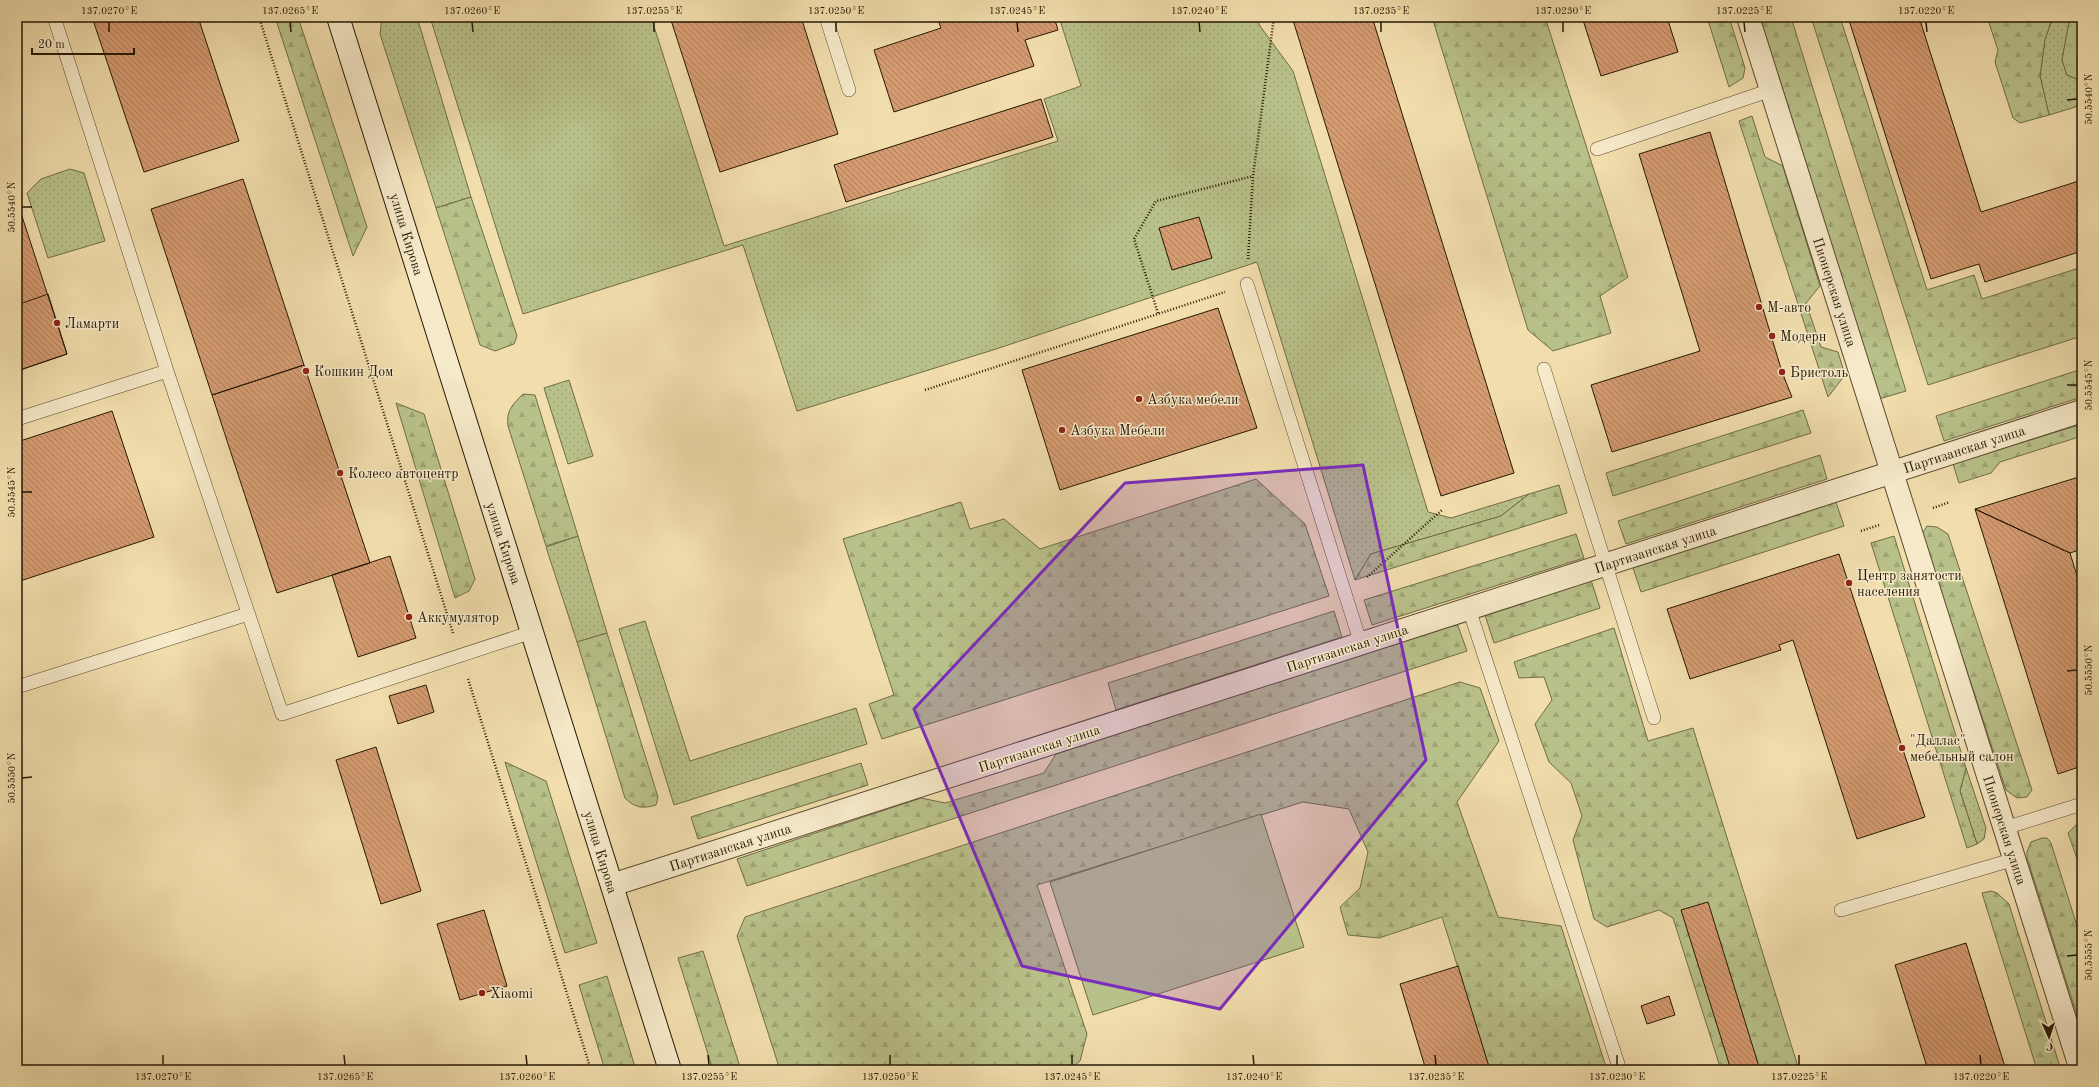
<svg xmlns="http://www.w3.org/2000/svg" width="2099" height="1087" font-family="'Old Standard TT',serif">
<defs>
<pattern id="grass-dots" width="8" height="8" patternUnits="userSpaceOnUse"><rect width="8" height="8" fill="#b9c18a"/><path d="M2 2h.1M6 6h.1" fill="none" stroke="#9fa575" stroke-width="1.8" stroke-linecap="round"/></pattern>
<pattern id="forest-firs" width="22" height="20" patternUnits="userSpaceOnUse"><rect width="22" height="20" fill="#b9c18a"/><path d="M5 1l3.5 6h-7zM16 11l3.5 6h-7z" fill="#9fa575"/></pattern>
<pattern id="park-tufts" width="24" height="20" patternUnits="userSpaceOnUse"><rect width="24" height="20" fill="#b9c18a"/><path d="M3 7l-1-3M5 7V3M7 7l1-3M15 17l-1-3M17 17v-4M19 17l1-3" fill="none" stroke="#9fa575"/></pattern>
<pattern id="building-back-hatch" width="6" height="6" patternUnits="userSpaceOnUse"><rect width="6" height="6" fill="#d59b71"/><path d="M-1 5l2 2M0 0l6 6M5-1l2 2" fill="none" stroke="#ad7d5b"/></pattern>
</defs>
<rect width="100%" height="100%" fill="#f2dead"/>
<filter id="stains"><feTurbulence type="fractalNoise" baseFrequency=".005" numOctaves="4"/><feColorMatrix values="0 0 0 0 .2 0 0 0 0 .09 0 0 0 0 .02 0 0 0 .5 -.17"/></filter>
<radialGradient id="worn" r=".72"><stop offset=".6" stop-color="#630" stop-opacity="0"/><stop offset="1" stop-color="#630" stop-opacity=".3"/></radialGradient>
<path fill="url(#grass-dots)" stroke="#706c47" d="M 382,17 L 417,17 L 471,197 L 436,208 L 380,34 Z
M 430,17 L 651,17 L 724,246 L 1058,141 L 1044,99 L 1081,86 L 1059,17 L 1256,17 L 1260,26 L 1293,71 L 1428,512 L 1451,518 L 1529,494 L 1501,516 L 1371,554 L 1355,580 L 1257,262 L 996,349 L 797,411 L 743,245 L 523,314 Z
M 2053,17 L 2070,17 L 2062,60 L 2067,75 L 2082,81 L 2082,105 L 2049,115 L 2040,76 L 2045,39 Z
M 70,169 L 84,173 L 105,241 L 48,258 L 27,193 L 41,179 Z
M 569,380 L 593,456 L 568,464 L 544,388 Z
M 578,536 L 607,633 L 577,642 L 546,547 Z
M 645,621 L 690,761 L 856,708 L 867,744 L 674,805 L 619,629 Z
M 1966,768 L 1986,828 L 1984,839 L 1977,844 L 1960,791 Z"/>
<path fill="url(#forest-firs)" stroke="#706c47" d="M 275,17 L 298,17 L 367,227 L 353,256 Z
M 1432,17 L 1545,17 L 1628,277 L 1600,296 L 1611,333 L 1553,351 L 1528,330 Z
M 1707,17 L 1729,17 L 1745,68 L 1743,78 L 1729,87 Z
M 1760,17 L 1791,17 L 1906,391 L 1879,399 Z
M 1811,17 L 1840,17 L 1927,290 L 1974,275 L 1982,299 L 2082,267 L 2082,336 L 1928,385 Z
M 1987,17 L 2053,17 L 2045,39 L 2040,76 L 2049,115 L 2020,123 L 2013,118 L 1995,62 L 1998,50 Z
M 1752,116 L 1765,157 L 1783,166 L 1820,286 L 1806,303 L 1821,347 L 1838,352 L 1845,375 L 1828,397 L 1739,121 Z
M 471,197 L 517,336 L 514,344 L 495,351 L 480,345 L 436,208 Z
M 2082,369 L 2082,397 L 1944,441 L 1936,416 Z
M 523,394 L 535,395 L 578,536 L 546,546 L 508,426 C 506,411 512,405 523,394 Z
M 396,403 L 424,414 L 475,579 L 469,591 L 455,598 Z
M 1803,410 L 1811,433 L 1613,496 L 1606,473 Z
M 2082,424 L 2082,436 L 2000,462 L 1991,473 L 1959,483 L 1953,464 Z
M 1820,455 L 1827,479 L 1626,544 L 1618,521 Z
M 1256,479 L 1305,524 L 1329,596 L 882,739 L 869,704 L 894,695 L 843,539 L 961,502 L 970,529 L 1004,519 L 1040,549 Z
M 1559,485 L 1567,513 L 1355,580 L 1371,554 L 1501,516 L 1529,494 Z
M 1836,502 L 1844,526 L 1641,592 L 1633,568 Z
M 1927,526 L 1937,527 L 1948,534 L 2032,790 L 2027,797 L 2017,798 L 2006,790 L 1922,534 Z
M 1576,534 L 1584,558 L 1372,625 L 1364,600 Z
M 1894,536 L 1966,768 L 1960,791 L 1977,844 L 1967,848 L 1871,543 Z
M 1591,580 L 1600,608 L 1494,643 L 1485,615 Z
M 1334,611 L 1342,637 L 1116,710 L 1108,683 Z
M 1457,623 L 1467,651 L 747,886 L 737,859 L 921,798 L 945,803 L 1044,773 L 1056,754 Z
M 1614,628 L 1648,741 L 1693,728 L 1799,1070 L 1721,1070 L 1673,918 L 1659,910 L 1607,927 L 1594,919 L 1573,840 L 1582,816 L 1571,783 L 1549,762 L 1535,724 L 1552,700 L 1544,677 L 1519,678 L 1514,662 Z
M 607,633 L 658,797 L 656,805 C 643,809 635,808 625,798 L 577,642 Z
M 1460,682 L 1480,688 L 1499,741 L 1457,802 L 1498,917 L 1561,926 L 1607,1070 L 1490,1070 L 1442,917 L 1379,938 L 1348,935 L 1340,907 L 1360,888 L 1368,852 L 1349,809 L 1303,802 L 1037,885 L 1087,1034 L 1080,1061 L 1069,1070 L 780,1070 L 737,936 L 745,917 Z
M 505,762 L 546,781 L 597,943 L 565,953 Z
M 861,763 L 868,785 L 698,839 L 691,817 Z
M 2082,822 L 2082,873 L 2068,833 L 2078,823 Z
M 2042,838 L 2047,838 L 2051,843 L 2082,942 L 2082,1031 L 2027,858 L 2027,852 L 2031,842 Z
M 1991,891 L 1997,893 L 2009,904 L 2061,1070 L 2037,1070 L 1982,893 Z
M 703,951 L 741,1070 L 713,1070 L 678,958 Z
M 607,976 L 636,1070 L 605,1070 L 579,985 Z"/>
<path fill="url(#park-tufts)" stroke="#706c47" d="M 2070,17 L 2082,17 L 2082,81 L 2067,75 L 2062,60 Z"/>
<path fill="#b9c18a" stroke="#706c47" d="M 1261,814 L 1304,947 L 1093,1015 L 1050,882 Z"/>
<path fill="url(#building-back-hatch)" stroke="#261804" d="M 92,17 L 198,17 L 239,141 L 144,172 Z
M 670,17 L 801,17 L 838,134 L 720,172 Z
M 937,17 L 1054,17 L 1058,30 L 1025,40 L 1034,66 L 894,112 L 874,50 L 941,28 Z
M 1292,17 L 1372,17 L 1514,473 L 1441,496 Z
M 1582,17 L 1667,17 L 1678,52 L 1601,76 Z
M 1848,17 L 1919,17 L 1981,212 L 2082,180 L 2082,251 L 1985,282 L 1979,264 L 1931,279 Z
M 1041,99 L 1053,137 L 846,202 L 834,165 Z
M 1710,132 L 1782,372 L 1792,397 L 1612,452 L 1591,385 L 1700,351 L 1639,154 Z
M 243,179 L 304,365 L 212,395 L 151,209 Z
M 17,201 L 67,354 L 17,371 Z
M 1199,217 L 1212,258 L 1172,270 L 1159,228 Z
M 48,294 L 67,354 L 17,371 L 17,305 Z
M 1218,308 L 1257,428 L 1060,490 L 1022,370 Z
M 304,365 L 370,563 L 277,593 L 212,395 Z
M 112,411 L 154,537 L 17,582 L 17,442 Z
M 2082,476 L 2082,549 L 2070,553 L 1975,509 Z
M 1975,509 L 2070,553 L 2082,592 L 2082,766 L 2058,774 Z
M 1839,554 L 1925,817 L 1857,839 L 1793,640 L 1779,645 L 1781,650 L 1690,679 L 1667,609 Z
M 390,556 L 416,638 L 358,657 L 332,575 Z
M 426,685 L 434,712 L 398,724 L 389,696 Z
M 376,747 L 421,891 L 381,904 L 336,760 Z
M 1708,902 L 1760,1070 L 1731,1070 L 1681,910 Z
M 484,910 L 507,986 L 460,1000 L 437,924 Z
M 1966,943 L 2006,1070 L 1928,1070 L 1895,965 Z
M 1458,966 L 1490,1070 L 1426,1070 L 1400,984 Z
M 1669,996 L 1675,1015 L 1647,1024 L 1641,1006 Z"/>
<g fill="none" stroke-linecap="round" stroke-linejoin="round">
<defs>
<path id="service" d="M 54,17 L 167,371 L 282,714 L 532,632
M 826,17 L 849,90
M 1597,149 L 1771,90
M 1247,284 L 1361,644
M 1544,369 L 1654,718
M 17,419 L 167,371
M 1469,609 L 1620,1070
M 17,687 L 248,614
M 2005,828 L 2082,804
M 1841,910 L 2015,859"/>
<path id="minor" d="M 1748,17 L 2081,1070
M 612,885 L 2082,411"/>
<path id="secondary" d="M 338,17 L 670,1070"/>
</defs>
<use href="#service" stroke="#594a2e" stroke-width="14"/>
<use href="#minor" stroke="#594a2e" stroke-width="24"/>
<use href="#secondary" stroke="#261804" stroke-width="24"/>
<path stroke="#261804" stroke-width="2.5" stroke-dasharray="1 2" stroke-linecap="butt" d="M 259,17 L 453,633
M 1248,259 L 1253,176 L 1274,17
M 1158,313 L 1134,239 L 1156,201 L 1253,176
M 925,390 L 1225,292
M 1933,508 L 1950,502
M 1861,531 L 1879,525
M 1367,577 L 1442,510
M 468,679 L 591,1070"/>
<use href="#service" stroke="#f7eaca" stroke-width="13"/>
<use href="#minor" stroke="#f7eaca" stroke-width="22"/>
<use href="#secondary" stroke="#f7eaca" stroke-width="22"/>
</g>
<path fill="#7b2cbf" fill-opacity="0.2" stroke="#7b2cbf" stroke-width="3" stroke-linejoin="round" d="M 1363,465 L 1426,760 L 1220,1009 L 1022,966 L 914,709 L 1125,483 Z"/>
<path fill="none" stroke="#261804" stroke-width="1.5" d="M 109,22 L 109,32M 290,22 L 291,32M 472,22 L 473,32M 654,22 L 654,32M 836,22 L 836,32M 1017,22 L 1018,32M 1199,22 L 1200,32M 1381,22 L 1381,32M 1563,22 L 1563,32M 1744,22 L 1745,32M 1926,22 L 1927,32M 2067,100 L 2077,99M 22,207 L 32,207M 2067,385 L 2077,385M 22,492 L 32,492M 2067,671 L 2077,670M 22,778 L 32,777M 2067,956 L 2077,955M 163,1055 L 163,1065M 344,1055 L 345,1065M 526,1055 L 527,1065M 708,1055 L 709,1065M 890,1055 L 890,1065M 1072,1055 L 1072,1065M 1253,1055 L 1254,1065M 1435,1055 L 1436,1065M 1617,1055 L 1617,1065M 1799,1055 L 1799,1065M 1980,1055 L 1981,1065"/>
<g fill="#8f2418" stroke="#f7eaca" stroke-width="1.5">
<circle cx="1759" cy="307" r="4"/>
<circle cx="57" cy="323" r="4"/>
<circle cx="1772" cy="336" r="4"/>
<circle cx="306" cy="371" r="4"/>
<circle cx="1782" cy="372" r="4"/>
<circle cx="1139" cy="399" r="4"/>
<circle cx="1062" cy="430" r="4"/>
<circle cx="340" cy="473" r="4"/>
<circle cx="1849" cy="583" r="4"/>
<circle cx="409" cy="617" r="4"/>
<circle cx="1902" cy="748" r="4"/>
<circle cx="482" cy="993" r="4"/>
</g>
<g text-anchor="middle" stroke-width="3" stroke-linejoin="round" paint-order="stroke">
<g font-size="14" fill="#261804" stroke="#f7eaca">
<text transform="translate(407 234) rotate(73)" y="5">улица Кирова</text>
<text transform="translate(1835 292) rotate(72)" y="5">Пионерская улица</text>
<text transform="translate(1964 449) rotate(-18)" y="5">Партизанская улица</text>
<text transform="translate(504 543) rotate(72)" y="5">улица Кирова</text>
<text transform="translate(1655 549) rotate(-18)" y="5">Партизанская улица</text>
<text transform="translate(1347 648) rotate(-18)" y="5">Партизанская улица</text>
<text transform="translate(1039 748) rotate(-18)" y="5">Партизанская улица</text>
<text transform="translate(2005 830) rotate(72)" y="5">Пионерская улица</text>
<text transform="translate(730 847) rotate(-18)" y="5">Партизанская улица</text>
<text transform="translate(601 852) rotate(73)" y="5">улица Кирова</text>
</g>
<g font-size="14" fill="#261804" stroke="#f7eaca" text-anchor="start">
<text x="1767" y="312">М-авто</text>
<text x="65" y="328">Ламарти</text>
<text x="1780" y="341">Модерн</text>
<text x="314" y="376">Кошкин Дом</text>
<text x="1790" y="377">Бристоль</text>
<text x="1147" y="404">Азбука мебели</text>
<text x="1070" y="435">Азбука Мебели</text>
<text x="348" y="478">Колесо автоцентр</text>
<text x="1857" y="580">Центр занятости<tspan x="1857" dy="16">населения</tspan></text>
<text x="417" y="622">Аккумулятор</text>
<text x="1910" y="745">"Даллас"<tspan x="1910" dy="16">мебельный салон</tspan></text>
<text x="490" y="998">Xiaomi</text>
</g>
</g>
<rect width="2099" height="1087" fill="none" stroke="#f2dead" stroke-width="44"/>
<g transform="translate(2049 1037) rotate(177)" stroke="#f7eaca" stroke-width="3" paint-order="stroke">
<path d="M0-3L7 15L0 10L-7 15Z" fill="#261804"/>
<text y="-6" font-size="11" font-weight="bold" text-anchor="middle" fill="#261804">С</text>
</g>
<path d="M32 48v6h102v-6" fill="none" stroke="#261804" stroke-width="2"/>
<text x="38" y="48" font-size="12" fill="#261804" stroke="#f7eaca" stroke-width="3" paint-order="stroke">20 m</text>
<rect x="22" y="22" width="2055" height="1043" fill="none" stroke="#261804" stroke-width="1.5"/>
<g font-size="10" text-anchor="middle" fill="#261804">
<text x="109" y="14">137.0270°E</text>
<text x="290" y="14">137.0265°E</text>
<text x="472" y="14">137.0260°E</text>
<text x="654" y="14">137.0255°E</text>
<text x="836" y="14">137.0250°E</text>
<text x="1017" y="14">137.0245°E</text>
<text x="1199" y="14">137.0240°E</text>
<text x="1381" y="14">137.0235°E</text>
<text x="1563" y="14">137.0230°E</text>
<text x="1744" y="14">137.0225°E</text>
<text x="1926" y="14">137.0220°E</text>
<text transform="translate(2088 99) rotate(-90)" y="4">50.5540°N</text>
<text transform="translate(11 207) rotate(-90)" y="4">50.5540°N</text>
<text transform="translate(2088 385) rotate(-90)" y="4">50.5545°N</text>
<text transform="translate(11 492) rotate(-90)" y="4">50.5545°N</text>
<text transform="translate(2088 670) rotate(-90)" y="4">50.5550°N</text>
<text transform="translate(11 778) rotate(-90)" y="4">50.5550°N</text>
<text transform="translate(2088 955) rotate(-90)" y="4">50.5555°N</text>
<text x="163" y="1080">137.0270°E</text>
<text x="345" y="1080">137.0265°E</text>
<text x="527" y="1080">137.0260°E</text>
<text x="709" y="1080">137.0255°E</text>
<text x="890" y="1080">137.0250°E</text>
<text x="1072" y="1080">137.0245°E</text>
<text x="1254" y="1080">137.0240°E</text>
<text x="1436" y="1080">137.0235°E</text>
<text x="1617" y="1080">137.0230°E</text>
<text x="1799" y="1080">137.0225°E</text>
<text x="1981" y="1080">137.0220°E</text>
</g>
<rect width="100%" height="100%" filter="url(#stains)"/>
<rect width="100%" height="100%" fill="url(#worn)"/>
</svg>
